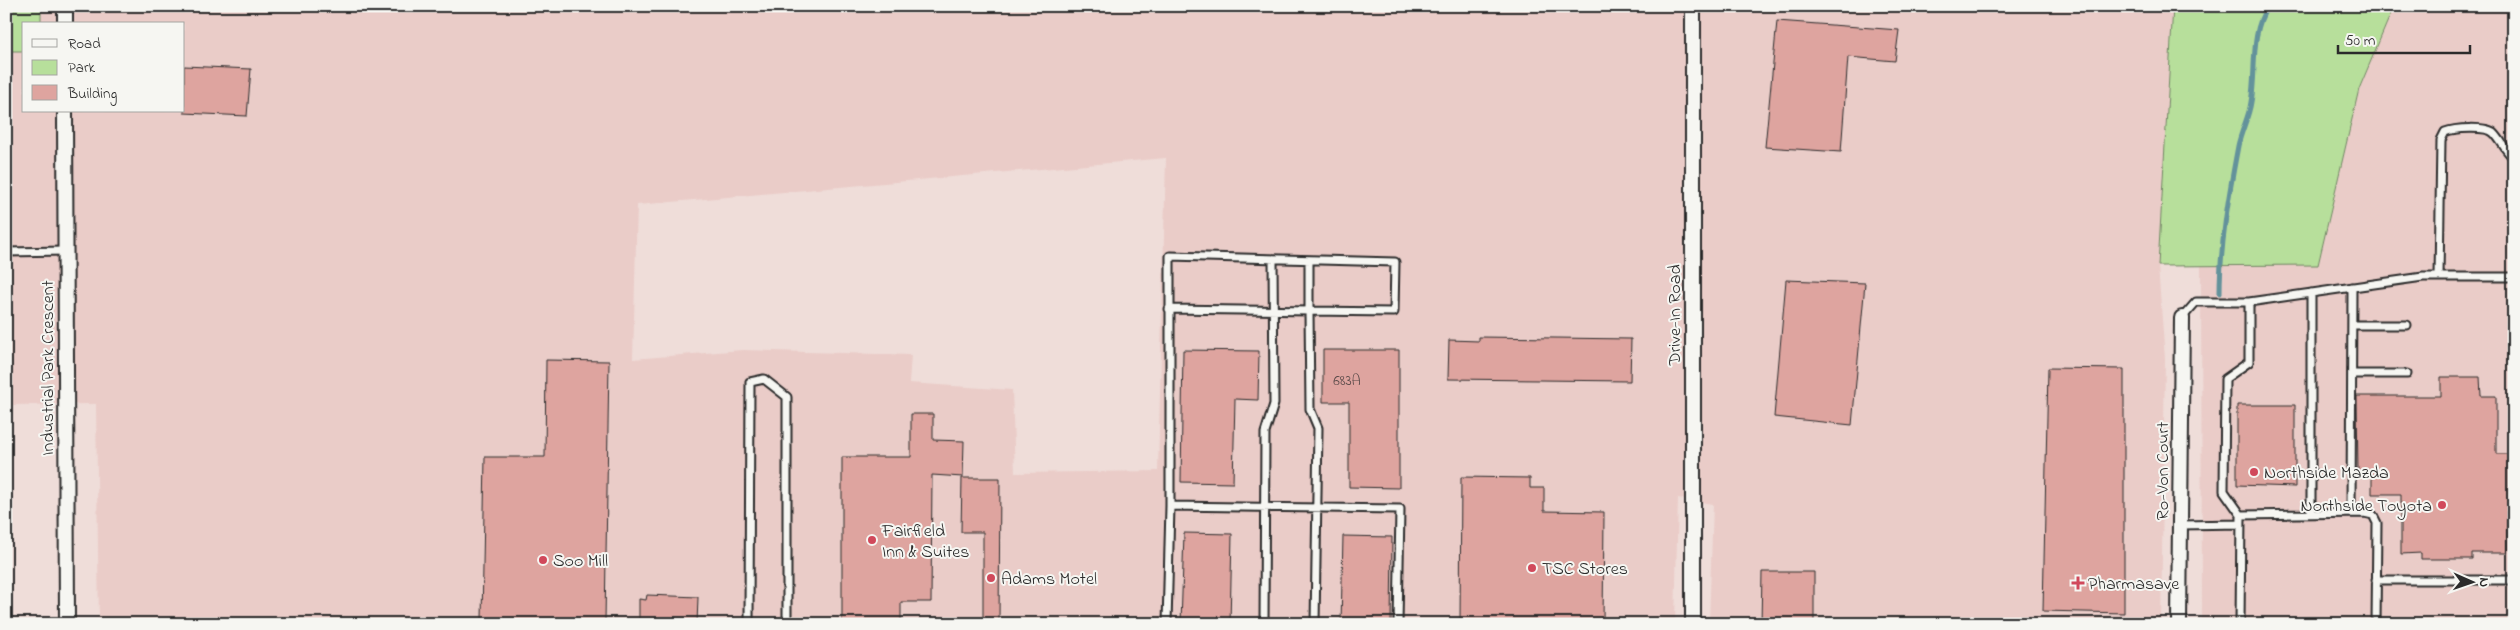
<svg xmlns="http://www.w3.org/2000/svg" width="2520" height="630" font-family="'Indie Flower',sans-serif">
<rect width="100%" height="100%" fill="#efddd9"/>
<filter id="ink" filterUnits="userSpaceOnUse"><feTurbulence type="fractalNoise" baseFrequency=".02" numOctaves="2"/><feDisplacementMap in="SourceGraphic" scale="10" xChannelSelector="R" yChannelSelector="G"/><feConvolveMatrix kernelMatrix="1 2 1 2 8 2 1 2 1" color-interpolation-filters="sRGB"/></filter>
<g filter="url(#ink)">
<path fill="#eaccc8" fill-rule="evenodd" d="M 6,6 L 2173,6 L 2158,266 L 2165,359 L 2161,624 L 1709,624 L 1713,504 L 1678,498 L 1675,624 L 99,624 L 96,404 L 6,405 ZM 24,24 L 184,24 L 184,111 L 24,111 ZM 1166,158 L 1158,471 L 1015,473 L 1012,390 L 909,383 L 911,355 L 742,350 L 633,359 L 637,205 Z
M 2394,6 L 2514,6 L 2514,624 L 2202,624 L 2201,264 L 2318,265 L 2359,89 Z"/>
<path fill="#b7df9b" stroke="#718563" d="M 6,6 L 41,6 L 41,24 L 24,24 L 24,51 L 6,51 Z
M 2173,6 L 2394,6 L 2359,89 L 2318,265 L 2158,266 Z"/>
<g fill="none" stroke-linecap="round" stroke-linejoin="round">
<path stroke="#63929b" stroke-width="5" d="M 2220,293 C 2220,244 2229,194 2238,146 C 2241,131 2249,117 2251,102 C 2257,71 2249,34 2268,6"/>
</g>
<path fill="#dea49f" stroke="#2b2b2b" d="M 1777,21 L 1899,30 L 1895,61 L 1848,57 L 1841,152 L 1765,147 Z
M 184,66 L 251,69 L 247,116 L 184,113 Z
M 1786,280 L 1865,283 L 1852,425 L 1774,417 Z
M 1479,337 L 1631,339 L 1630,381 L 1448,379 L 1449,340 L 1479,341 Z
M 1183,350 L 1259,351 L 1258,400 L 1235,399 L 1233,483 L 1181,482 Z
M 1323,350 L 1399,350 L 1399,488 L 1349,487 L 1349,402 L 1323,402 Z
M 546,360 L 609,361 L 605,622 L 482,620 L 485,457 L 545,457 Z
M 2048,368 L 2124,369 L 2124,613 L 2043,611 Z
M 2441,377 L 2480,377 L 2481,396 L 2496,396 L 2496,454 L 2509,454 L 2509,487 L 2513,487 L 2513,511 L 2507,511 L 2507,553 L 2472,553 L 2472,559 L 2421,559 L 2421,553 L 2401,554 L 2401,494 L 2372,494 L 2372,474 L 2358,474 L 2357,396 L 2441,396 Z
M 2237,405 L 2295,405 L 2295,487 L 2237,485 Z
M 911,414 L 933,414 L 933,440 L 964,441 L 963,477 L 932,475 L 931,602 L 901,602 L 901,624 L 842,624 L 842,457 L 911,457 Z
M 1461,477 L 1530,478 L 1530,488 L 1544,488 L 1544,511 L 1604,512 L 1603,624 L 1460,624 Z
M 962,478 L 1000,478 L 999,624 L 983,624 L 983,532 L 961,532 Z
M 1184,533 L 1232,534 L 1230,624 L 1181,624 Z
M 1343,536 L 1392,537 L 1391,624 L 1341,624 Z
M 1762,572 L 1814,572 L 1814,624 L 1761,624 Z
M 647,595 L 698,597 L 697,624 L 639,624 L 639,599 L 646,600 Z"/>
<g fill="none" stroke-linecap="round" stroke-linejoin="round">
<defs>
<path id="service" d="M 6,252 L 66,251
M 2439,277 L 2441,140 L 2445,132 C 2454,128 2487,126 2494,133 C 2502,141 2505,151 2514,158
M 2249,302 L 2423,277 L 2514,277
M 1169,309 L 1309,311 L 1310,409 L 1318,428 L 1315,624
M 2182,318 L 2196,302 L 2249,302 L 2249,362 L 2225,379 L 2224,491 L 2241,515 L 2240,624
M 2352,325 L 2407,325
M 2352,374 L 2407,374
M 1170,506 L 1400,509 L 1398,624
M 2351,513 L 2352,287
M 2311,514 L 2311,293
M 2241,515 L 2364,513 L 2373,515 L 2377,523 L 2376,624
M 2180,525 L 2241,524
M 2376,580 L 2514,580
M 749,624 L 750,382 L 764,379 L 787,397 L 787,624
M 1167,624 L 1170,506 L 1170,256 L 1395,262 L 1394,312 L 1309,311 L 1309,260
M 1264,624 L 1265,433 L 1274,404 L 1273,259"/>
<path id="minor" d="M 65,6 L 65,24
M 65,111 L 67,624
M 1693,624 L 1693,6
M 2179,624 L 2182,318"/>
</defs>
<use href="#service" stroke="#2b2b2b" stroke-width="11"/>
<use href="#minor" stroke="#2b2b2b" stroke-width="18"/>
<use href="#service" stroke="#f6f6f2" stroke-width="7"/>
<use href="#minor" stroke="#f6f6f2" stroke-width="14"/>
</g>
</g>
<g fill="#d1495b" stroke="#f6f6f2" stroke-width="2">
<circle cx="2254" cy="472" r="5"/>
<circle cx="2442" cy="505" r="5"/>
<circle cx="872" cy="540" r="5"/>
<circle cx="543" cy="560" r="5"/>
<circle cx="1532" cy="568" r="5"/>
<circle cx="991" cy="578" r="5"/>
<path d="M2075.5 575.5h5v5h5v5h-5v5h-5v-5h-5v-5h5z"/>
</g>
<g text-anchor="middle" stroke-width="4" stroke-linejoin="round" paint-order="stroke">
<g font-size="15" fill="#584948">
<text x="1347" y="385">683A</text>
</g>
<g font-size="18" fill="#2b2b2b" stroke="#f6f6f2">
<text transform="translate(1674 315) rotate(-90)" y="6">Drive-In Road</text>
<text transform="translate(47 368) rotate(-90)" y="6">Industrial Park Crescent</text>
<text transform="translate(2162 471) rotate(-90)" y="6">Ro-Von Court</text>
</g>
<g font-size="18" fill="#2b2b2b" stroke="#f6f6f2" text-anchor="start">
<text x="2264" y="478">Northside Mazda</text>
<text x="2432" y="511" text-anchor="end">Northside Toyota</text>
<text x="882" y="536">Fairfield<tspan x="882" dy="21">Inn &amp; Suites</tspan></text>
<text x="553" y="566">Soo Mill</text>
<text x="1542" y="574">TSC Stores</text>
<text x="1001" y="584">Adams Motel</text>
<text x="2088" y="589">Pharmasave</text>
</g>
</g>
<rect width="2520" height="630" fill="none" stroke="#f6f6f2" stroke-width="25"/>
<rect x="12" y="12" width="2495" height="605" fill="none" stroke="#2b2b2b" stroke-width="2" filter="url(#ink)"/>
<rect x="22" y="22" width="162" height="90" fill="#f6f6f2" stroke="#a5a5a2"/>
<rect x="32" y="39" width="25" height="8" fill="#f6f6f2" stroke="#a5a5a2"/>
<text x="68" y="48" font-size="15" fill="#2b2b2b">Road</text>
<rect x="32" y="60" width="25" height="15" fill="#b7df9b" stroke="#a5a5a2"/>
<text x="68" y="72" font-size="15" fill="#2b2b2b">Park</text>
<rect x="32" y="85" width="25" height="15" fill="#dea49f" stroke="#a5a5a2"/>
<text x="68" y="98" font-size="15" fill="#2b2b2b">Building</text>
<g transform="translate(2472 582) rotate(92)" stroke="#f6f6f2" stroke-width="4" paint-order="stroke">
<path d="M0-4L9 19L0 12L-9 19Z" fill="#2b2b2b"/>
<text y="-8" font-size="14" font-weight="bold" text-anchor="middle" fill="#2b2b2b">N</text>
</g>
<path d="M2338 45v8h132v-8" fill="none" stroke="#2b2b2b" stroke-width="2.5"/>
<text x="2345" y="45" font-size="15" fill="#2b2b2b" stroke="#f6f6f2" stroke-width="4" paint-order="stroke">50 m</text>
</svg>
